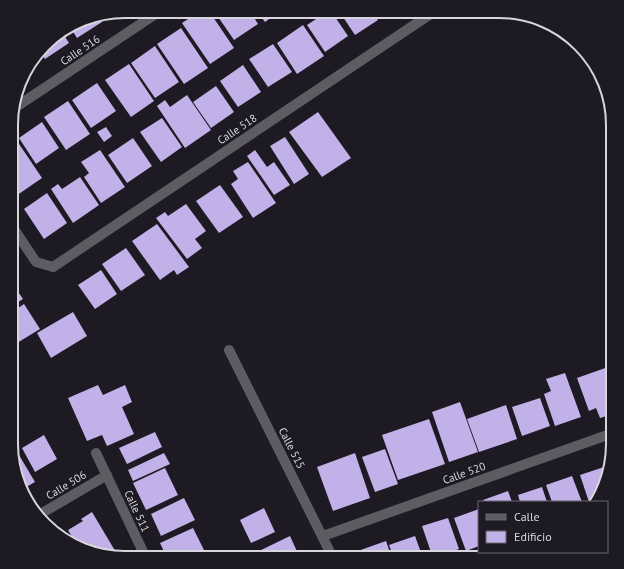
<svg xmlns="http://www.w3.org/2000/svg" width="624" height="569" font-family="'PT Sans',sans-serif">
<rect width="100%" height="100%" fill="#1d1a24"/>
<path fill="#c2b1e8" d="M 200,11 L 209,11 L 234,48 L 210,64 L 182,23 Z
M 214,11 L 250,11 L 258,24 L 234,40 Z
M 257,11 L 280,11 L 265,22 Z
M 328,11 L 331,11 L 348,36 L 325,52 L 307,25 Z
M 339,11 L 372,11 L 378,20 L 355,35 Z
M 97,16 L 102,22 L 77,38 L 70,27 L 88,17 Z
M 303,25 L 324,56 L 297,74 L 277,43 Z
M 181,28 L 208,68 L 184,84 L 157,44 Z
M 62,32 L 69,43 L 45,59 L 39,52 L 50,39 Z
M 273,44 L 292,72 L 268,87 L 249,59 Z
M 155,46 L 179,82 L 155,98 L 131,63 Z
M 36,56 L 40,61 L 25,72 L 26,68 Z
M 129,64 L 154,101 L 131,117 L 105,80 Z
M 243,65 L 261,92 L 238,107 L 220,81 Z
M 97,83 L 116,111 L 91,128 L 72,100 Z
M 216,86 L 234,112 L 211,128 L 193,102 Z
M 187,95 L 211,130 L 185,148 L 157,106 L 165,100 L 170,107 Z
M 68,101 L 90,134 L 66,150 L 44,117 Z
M 318,112 L 351,158 L 322,177 L 289,132 Z
M 162,118 L 182,147 L 161,162 L 140,132 Z
M 42,122 L 59,148 L 36,164 L 19,138 Z
M 106,127 L 112,136 L 104,142 L 97,132 Z
M 13,135 L 42,178 L 13,198 Z
M 285,137 L 309,174 L 294,184 L 270,146 Z
M 133,138 L 152,166 L 127,183 L 108,155 Z
M 100,150 L 125,187 L 101,203 L 84,177 L 89,173 L 81,162 Z
M 255,150 L 267,167 L 274,162 L 290,185 L 274,195 L 247,156 Z
M 248,162 L 276,203 L 253,218 L 231,184 L 238,179 L 233,171 Z
M 80,177 L 99,205 L 73,223 L 51,189 L 58,184 L 62,189 Z
M 220,185 L 243,217 L 219,233 L 196,201 Z
M 47,193 L 67,223 L 44,239 L 24,209 Z
M 186,204 L 206,231 L 195,239 L 202,248 L 187,259 L 156,218 L 165,212 L 168,216 Z
M 157,224 L 189,267 L 177,275 L 174,270 L 160,280 L 132,241 Z
M 126,248 L 145,275 L 121,291 L 102,264 Z
M 101,270 L 117,294 L 95,309 L 78,285 Z
M 12,283 L 23,299 L 12,306 Z
M 24,304 L 40,329 L 12,346 L 12,312 Z
M 73,312 L 87,336 L 51,358 L 37,333 Z
M 611,366 L 613,373 L 613,414 L 600,418 L 596,408 L 589,411 L 577,378 Z
M 565,373 L 581,417 L 555,426 L 544,394 L 551,391 L 546,379 Z
M 98,385 L 103,395 L 125,385 L 132,402 L 122,407 L 134,434 L 107,446 L 102,435 L 87,441 L 68,398 Z
M 540,398 L 550,426 L 522,436 L 512,407 Z
M 460,402 L 478,452 L 449,462 L 432,412 Z
M 506,405 L 517,439 L 479,452 L 467,419 Z
M 429,419 L 445,464 L 398,480 L 382,435 Z
M 155,432 L 162,447 L 127,464 L 119,448 Z
M 44,435 L 57,459 L 35,472 L 22,448 Z
M 385,449 L 398,484 L 375,492 L 362,457 Z
M 16,450 L 35,482 L 21,490 L 12,453 Z
M 164,453 L 170,464 L 133,481 L 128,470 Z
M 355,453 L 370,498 L 333,511 L 317,467 Z
M 607,466 L 608,468 L 601,494 L 596,502 L 589,502 L 580,475 Z
M 165,468 L 178,495 L 146,510 L 133,483 Z
M 572,476 L 582,502 L 552,502 L 546,485 Z
M 542,487 L 547,502 L 520,502 L 518,495 Z
M 508,491 L 512,502 L 484,502 L 483,500 Z
M 184,498 L 195,520 L 161,536 L 151,514 Z
M 264,508 L 275,532 L 251,543 L 240,520 Z
M 479,509 L 479,546 L 466,551 L 454,518 Z
M 92,512 L 117,554 L 114,556 L 78,547 L 68,530 L 83,521 L 81,519 Z
M 448,518 L 459,549 L 433,558 L 422,526 Z
M 193,528 L 207,556 L 202,558 L 167,558 L 160,543 Z
M 290,536 L 300,558 L 260,558 L 257,552 Z
M 415,536 L 423,558 L 394,558 L 389,545 Z
M 386,541 L 392,558 L 358,558 L 355,552 Z
M 223,552 L 226,558 L 211,558 Z"/>
<g fill="none" stroke-linecap="round" stroke-linejoin="round">
<path stroke="#5e5c62" stroke-width="10" d="M 13,109 L 160,11
M 12,226 L 36,262 L 53,267 L 435,11
M 229,350 L 333,558
M 96,453 L 146,558
M 37,516 L 107,475
M 323,536 L 613,433"/>
</g>
<g text-anchor="middle" stroke-width="4" stroke-linejoin="round" paint-order="stroke">
<g font-size="11" fill="#d8d6dd" stroke="#1d1a24">
<text transform="translate(80 50) rotate(-34)" y="4">Calle 516</text>
<text transform="translate(237 129) rotate(-34)" y="4">Calle 518</text>
<text transform="translate(292 448) rotate(63)" y="4">Calle 515</text>
<text transform="translate(464 473) rotate(-20)" y="4">Calle 520</text>
<text transform="translate(66 485) rotate(-31)" y="4">Calle 506</text>
<text transform="translate(137 511) rotate(65)" y="4">Calle 511</text>
</g>
</g>
<path d="M0 0H624V569H0ZM125 18H499A107 107 0 0 1 606 125V444A107 107 0 0 1 499 551H125A107 107 0 0 1 18 444V125A107 107 0 0 1 125 18Z" fill="#1d1a24" fill-rule="evenodd"/>
<path fill="none" stroke="#d8d6dd" stroke-width="2" d="M125 18H499A107 107 0 0 1 606 125V444A107 107 0 0 1 499 551H125A107 107 0 0 1 18 444V125A107 107 0 0 1 125 18Z"/>
<rect x="478" y="501" width="130" height="52" fill="#1d1a24" stroke="#68656e"/>
<rect x="486" y="514" width="20" height="6" fill="#5e5c62" stroke="#68656e"/>
<text x="514" y="521" font-size="12" fill="#d8d6dd">Calle</text>
<rect x="486" y="531" width="20" height="12" fill="#c2b1e8" stroke="#68656e"/>
<text x="514" y="541" font-size="12" fill="#d8d6dd">Edificio</text>
</svg>
